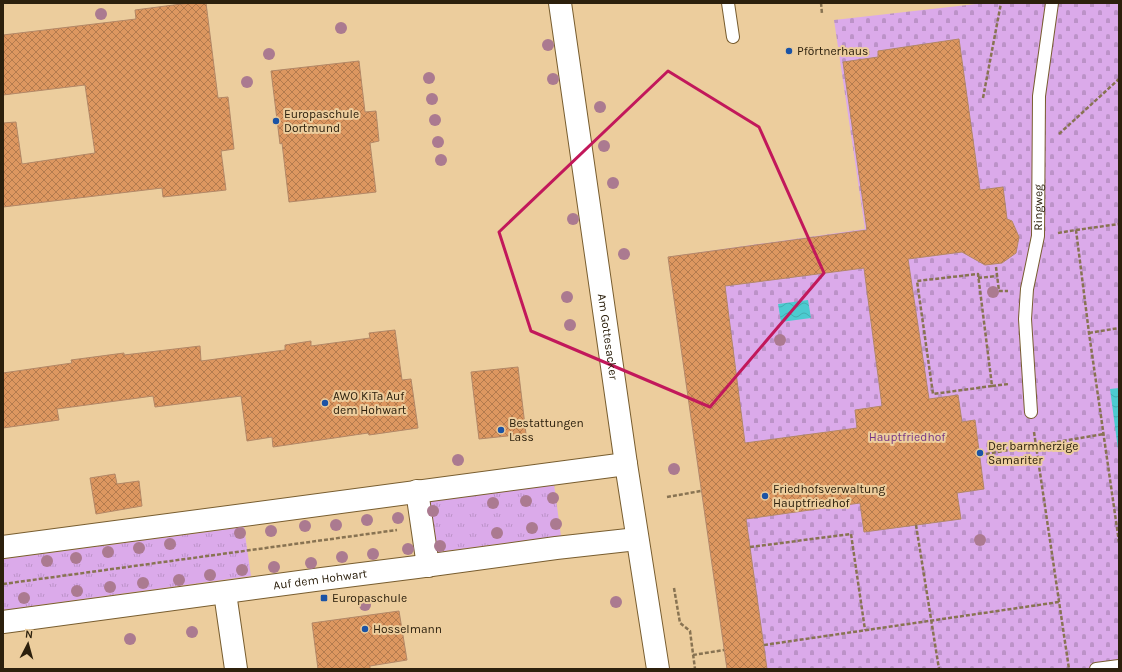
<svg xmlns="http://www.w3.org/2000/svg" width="1122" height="672" font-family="Karla,sans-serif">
<defs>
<pattern id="grass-tufts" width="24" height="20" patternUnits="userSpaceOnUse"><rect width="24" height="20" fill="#dbaaea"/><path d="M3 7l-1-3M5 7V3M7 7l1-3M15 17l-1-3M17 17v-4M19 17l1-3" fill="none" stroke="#bc92c8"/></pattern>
<pattern id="cemetery-stones" width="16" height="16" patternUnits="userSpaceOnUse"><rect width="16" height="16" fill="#dbaaea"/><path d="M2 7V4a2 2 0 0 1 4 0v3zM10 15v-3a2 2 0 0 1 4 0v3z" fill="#bc92c8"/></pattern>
<pattern id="water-waves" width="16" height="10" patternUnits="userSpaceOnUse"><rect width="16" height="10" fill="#4ccbd0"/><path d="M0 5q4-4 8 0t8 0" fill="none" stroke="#43aeb1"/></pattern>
<pattern id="building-cross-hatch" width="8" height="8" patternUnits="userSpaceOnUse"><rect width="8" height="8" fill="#dd9760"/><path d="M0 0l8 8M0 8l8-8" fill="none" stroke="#b37b4e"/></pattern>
</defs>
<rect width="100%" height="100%" fill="#eccd9d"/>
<path fill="url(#grass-tufts)" d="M 554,484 L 561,536 L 437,552 L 430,501 Z
M 244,527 L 251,576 L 3,610 L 3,559 Z"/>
<path fill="url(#cemetery-stones)" d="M 985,3 L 1119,3 L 1119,669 L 727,669 L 668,257 L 865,229 L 834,20 Z"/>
<path fill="url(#water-waves)" d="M 808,300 L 811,318 L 781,322 L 778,304 Z
M 1119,388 L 1119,457 L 1110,389 Z"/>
<path fill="url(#building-cross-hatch)" stroke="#b38766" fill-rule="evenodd" d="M 189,3 L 206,3 L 218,98 L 228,97 L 234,149 L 221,151 L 226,190 L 163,197 L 162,188 L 3,207 L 3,123 L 16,122 L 22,164 L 95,153 L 85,85 L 3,95 L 3,35 L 136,19 L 135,10 Z
M 959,39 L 980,190 L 1003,187 L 1007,219 L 1012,221 L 1019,237 L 1016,253 L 1002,263 L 985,265 L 962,252 L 908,259 L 929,399 L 958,395 L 962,422 L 975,420 L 984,489 L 957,493 L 961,519 L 864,532 L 860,503 L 746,519 L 767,669 L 727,669 L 668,257 L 867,230 L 843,62 L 878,57 L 878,51 ZM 864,268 L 882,406 L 855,410 L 857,428 L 745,443 L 725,286 Z
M 359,61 L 365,112 L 376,111 L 379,141 L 370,143 L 376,192 L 289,202 L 282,143 L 280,144 L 271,71 Z
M 395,330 L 402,380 L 411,379 L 418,428 L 369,435 L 368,433 L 273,447 L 272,437 L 247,441 L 241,396 L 155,407 L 153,396 L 57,409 L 59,420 L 3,428 L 3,373 L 72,363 L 71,360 L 124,353 L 124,355 L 200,346 L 201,361 L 285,350 L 285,345 L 311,341 L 311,346 L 370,338 L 369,333 Z
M 518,367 L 526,434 L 479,439 L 471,372 Z
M 115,474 L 117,484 L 139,481 L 142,506 L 96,514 L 90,478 Z
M 399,611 L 407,660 L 370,666 L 370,669 L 318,669 L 312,623 Z"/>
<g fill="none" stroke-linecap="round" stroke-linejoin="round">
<defs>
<g id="lane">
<path d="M 728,3 L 733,37"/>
<path id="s1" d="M 1031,412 L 1025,319 L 1027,289 L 1038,236 L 1039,96 L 1052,3"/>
<path d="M 1096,669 L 1119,666"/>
</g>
<g id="street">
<path d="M 417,491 L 428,566"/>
<path d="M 3,547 L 626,464"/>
<path d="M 225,593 L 236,669"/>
<path id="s2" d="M 3,622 L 322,579 L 417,567 L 556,548 L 637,539"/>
</g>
<g id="secondary">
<path id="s3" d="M 560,3 L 626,464 L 658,669"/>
</g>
</defs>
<use href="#lane" stroke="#785d2f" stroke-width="14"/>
<use href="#street" stroke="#785d2f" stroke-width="24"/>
<use href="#secondary" stroke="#785d2f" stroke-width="24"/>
<path stroke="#887352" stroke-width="2.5" stroke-dasharray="4 2" stroke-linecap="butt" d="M 821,3 L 822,14
M 983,98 L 1001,3
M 1059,134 L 1119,79
M 1076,230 L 1119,224
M 1058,233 L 1076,230 L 1089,333 L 1119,542
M 996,267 L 999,291 L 1008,291
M 978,278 L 997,276
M 1089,333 L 1119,328
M 992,386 L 933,394 L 917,281 L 978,274 L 992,386 L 1009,384
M 1034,432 L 1069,669
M 980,455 L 1104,434
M 667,497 L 701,491
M 916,525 L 939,669
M 750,547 L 851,534 L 865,630
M 3,584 L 397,530
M 674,588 L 680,623 L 690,631 L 695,669
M 764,645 L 1059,602
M 693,655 L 724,650"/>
<use href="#lane" stroke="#fff" stroke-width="12"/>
<use href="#street" stroke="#fff" stroke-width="22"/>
<use href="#secondary" stroke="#fff" stroke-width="22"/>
</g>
<g fill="#ab7a90">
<circle cx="101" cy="14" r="6"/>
<circle cx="341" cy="28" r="6"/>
<circle cx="548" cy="45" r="6"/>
<circle cx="269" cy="54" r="6"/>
<circle cx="429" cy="78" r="6"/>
<circle cx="553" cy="79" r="6"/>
<circle cx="247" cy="82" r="6"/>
<circle cx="432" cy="99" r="6"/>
<circle cx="600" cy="107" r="6"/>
<circle cx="435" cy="120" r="6"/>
<circle cx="438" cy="142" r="6"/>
<circle cx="604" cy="146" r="6"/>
<circle cx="441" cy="160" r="6"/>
<circle cx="613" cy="183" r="6"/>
<circle cx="573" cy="219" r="6"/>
<circle cx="624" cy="254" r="6"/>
<circle cx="993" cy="292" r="6"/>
<circle cx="567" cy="297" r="6"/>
<circle cx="570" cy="325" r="6"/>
<circle cx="780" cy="340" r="6"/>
<circle cx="458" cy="460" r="6"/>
<circle cx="674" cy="469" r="6"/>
<circle cx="553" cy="498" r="6"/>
<circle cx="526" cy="501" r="6"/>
<circle cx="493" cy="503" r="6"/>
<circle cx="433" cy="511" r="6"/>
<circle cx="398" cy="518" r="6"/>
<circle cx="367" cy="520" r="6"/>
<circle cx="556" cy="524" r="6"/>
<circle cx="336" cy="525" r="6"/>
<circle cx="305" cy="526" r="6"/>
<circle cx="532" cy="528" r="6"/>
<circle cx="271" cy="531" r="6"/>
<circle cx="240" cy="533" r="6"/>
<circle cx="497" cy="533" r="6"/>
<circle cx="980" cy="540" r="6"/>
<circle cx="170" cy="544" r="6"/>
<circle cx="440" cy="546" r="6"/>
<circle cx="139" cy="548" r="6"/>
<circle cx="408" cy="549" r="6"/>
<circle cx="108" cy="552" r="6"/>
<circle cx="373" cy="554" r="6"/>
<circle cx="342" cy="557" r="6"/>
<circle cx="76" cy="558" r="6"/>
<circle cx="47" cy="561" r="6"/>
<circle cx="311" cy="563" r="6"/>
<circle cx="274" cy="567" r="6"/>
<circle cx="242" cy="570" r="6"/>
<circle cx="210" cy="575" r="6"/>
<circle cx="179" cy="580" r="6"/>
<circle cx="143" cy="583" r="6"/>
<circle cx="110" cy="587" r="6"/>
<circle cx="77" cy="591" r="6"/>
<circle cx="24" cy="598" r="6"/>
<circle cx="616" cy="602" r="6"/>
<circle cx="365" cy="605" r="6"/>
<circle cx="192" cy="632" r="6"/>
<circle cx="130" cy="639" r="6"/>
</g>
<path fill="none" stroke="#c2185b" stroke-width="3" stroke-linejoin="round" d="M 668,71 L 759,127 L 824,273 L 710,407 L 531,331 L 499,232 Z"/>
<g fill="#1b53a5" stroke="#eccd9d" stroke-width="1.5">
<circle cx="789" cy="51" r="4"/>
<circle cx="276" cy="121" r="4"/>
<circle cx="325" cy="403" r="4"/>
<circle cx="501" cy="430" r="4"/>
<circle cx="980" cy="453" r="4"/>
<circle cx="765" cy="496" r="4"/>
<rect x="320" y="594" width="8" height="8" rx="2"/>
<circle cx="365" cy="629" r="4"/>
</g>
<g text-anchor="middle" stroke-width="4" stroke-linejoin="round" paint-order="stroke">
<g font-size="12" fill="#2c200d" stroke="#eccd9d" text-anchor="start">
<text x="797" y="55">Pförtnerhaus</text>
<text x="284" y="118">Europaschule<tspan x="284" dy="14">Dortmund</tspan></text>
<text x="333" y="400">AWO KiTa Auf<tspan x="333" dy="14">dem Hohwart</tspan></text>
<text x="509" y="427">Bestattungen<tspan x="509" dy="14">Lass</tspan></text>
<text x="988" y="450">Der barmherzige<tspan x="988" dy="14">Samariter</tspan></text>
<text x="773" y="493">Friedhofsverwaltung<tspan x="773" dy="14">Hauptfriedhof</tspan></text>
<text x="332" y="602">Europaschule</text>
<text x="373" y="633">Hosselmann</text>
</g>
<g font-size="12" fill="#2c200d" stroke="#eccd9d">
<text dy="4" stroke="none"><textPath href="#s1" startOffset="206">Ringweg</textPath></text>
<text dy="4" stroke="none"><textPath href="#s3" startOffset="337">Am Gottesacker</textPath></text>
<text dy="4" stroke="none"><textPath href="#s2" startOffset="320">Auf dem Hohwart</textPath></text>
</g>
<g font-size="12" fill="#753686" stroke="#eccd9d">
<text x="907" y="441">Hauptfriedhof</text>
</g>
</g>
<rect width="1122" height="672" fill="none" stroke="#2c200d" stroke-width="8"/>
<g transform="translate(28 644) rotate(6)" stroke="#eccd9d" stroke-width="3" paint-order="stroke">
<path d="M0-3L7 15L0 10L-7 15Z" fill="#2c200d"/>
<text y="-6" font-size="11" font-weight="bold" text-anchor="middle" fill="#2c200d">N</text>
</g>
</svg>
